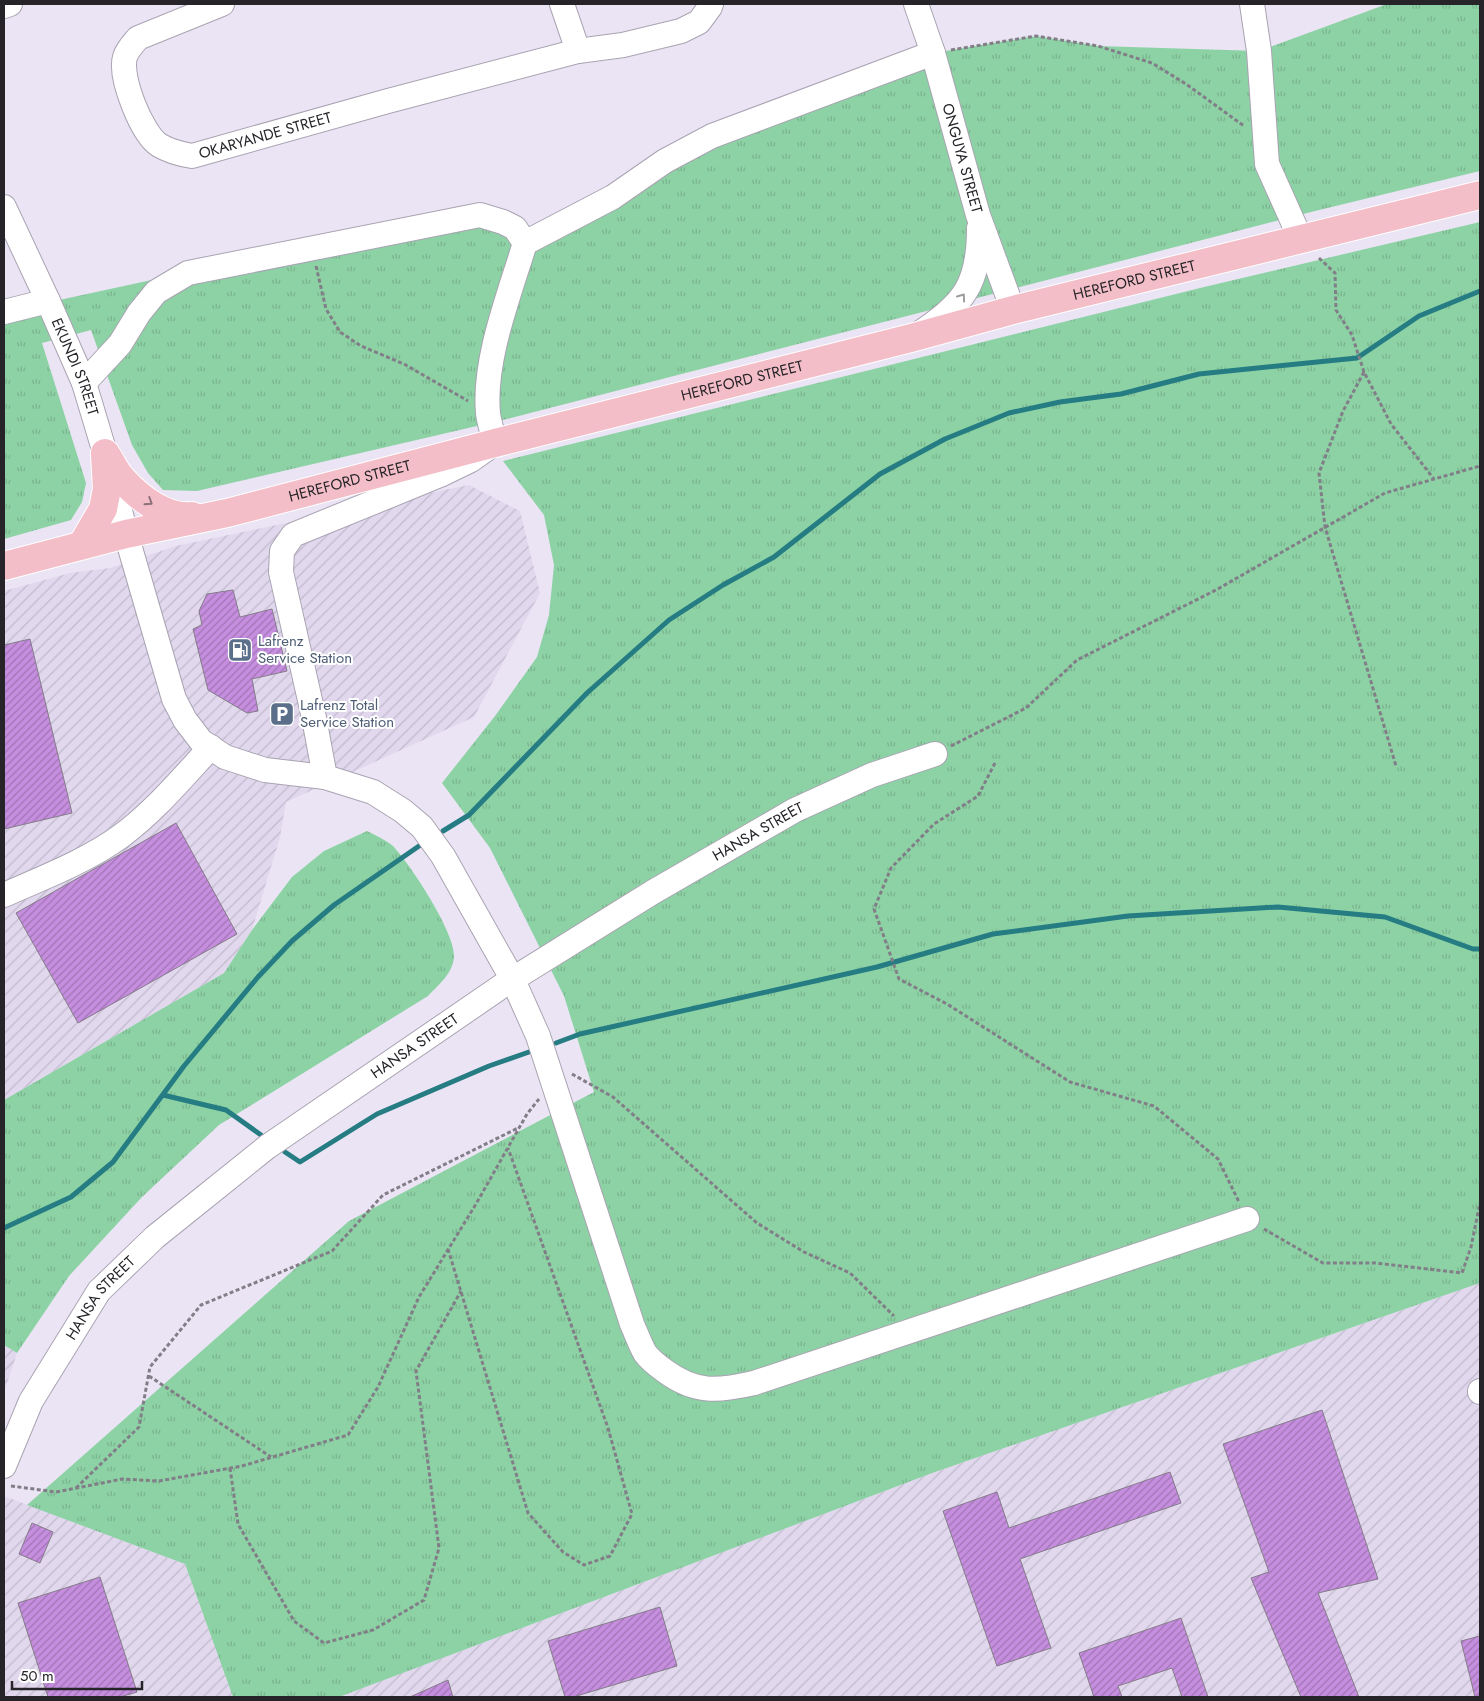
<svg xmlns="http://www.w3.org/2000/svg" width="1484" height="1701" font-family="Jost,sans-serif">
<defs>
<pattern id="industrial-furrows" width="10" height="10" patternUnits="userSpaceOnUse" patternTransform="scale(1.25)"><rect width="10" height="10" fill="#e1d8ee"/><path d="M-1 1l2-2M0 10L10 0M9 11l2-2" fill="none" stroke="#c1b9cc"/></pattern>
<pattern id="grass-tufts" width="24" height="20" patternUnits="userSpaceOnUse" patternTransform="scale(1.25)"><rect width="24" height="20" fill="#8dd2a5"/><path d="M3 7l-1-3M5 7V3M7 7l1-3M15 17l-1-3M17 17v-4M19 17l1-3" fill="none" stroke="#7ab48e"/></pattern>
<pattern id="building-hatch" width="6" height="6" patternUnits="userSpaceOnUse" patternTransform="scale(1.25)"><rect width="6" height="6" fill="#c68edf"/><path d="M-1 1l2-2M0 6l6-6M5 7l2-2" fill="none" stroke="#a174b5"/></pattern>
</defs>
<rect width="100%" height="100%" fill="#ebe4f4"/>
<path fill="url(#industrial-furrows)" d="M 469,485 L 520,511 L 540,593 L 474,717 L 286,802 L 280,837 L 252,930 L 224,973 L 4,1100 L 4,591 L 70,573 L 110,568 L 176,546 Z
M 1480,1283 L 1480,1697 L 339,1697 L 935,1472 Z
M 4,1345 L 17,1353 L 4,1392 Z
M 4,1496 L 185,1564 L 233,1697 L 4,1697 Z"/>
<path fill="url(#grass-tufts)" d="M 1387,4 L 1480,4 L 1480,171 L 1315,211 L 507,419 L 197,491 L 163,490 L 148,473 L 132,445 L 91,330 L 42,343 L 86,483 L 82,502 L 71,520 L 4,539 L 4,312 L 170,276 L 480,215 L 525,242 L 665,161 L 933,53 L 1036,36 L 1098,46 L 1259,51 Z
M 1480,222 L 1480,1283 L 935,1472 L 339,1697 L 233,1697 L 185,1564 L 27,1505 L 349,1221 L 594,1092 L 564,996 L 490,848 L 442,783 L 495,716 L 537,657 L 549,615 L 554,565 L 544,515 L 503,461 L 1200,288 Z
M 367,831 C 375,835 386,840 393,846 C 410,864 455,932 454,956 C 453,974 439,984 428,996 L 219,1125 L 142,1197 L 69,1276 L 17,1353 L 4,1345 L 4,1100 L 224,973 L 252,930 L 292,877 L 324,851 Z"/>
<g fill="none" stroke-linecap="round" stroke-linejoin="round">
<path stroke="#257c82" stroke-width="5" d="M 443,831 L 469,815 L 587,693 L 669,620 L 723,585 L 774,557 L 880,474 L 945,439 L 1009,413 L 1060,402 L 1121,394 L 1199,374 L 1357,358 L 1419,316 L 1480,291
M 556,1043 L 580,1034 L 877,967 L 993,934 L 1128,916 L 1278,907 L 1385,917 L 1473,949 L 1480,949
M 163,1095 L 226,1110 L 261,1135
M 285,1152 L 300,1162 L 377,1114 L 489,1066 L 529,1052
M 4,1228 L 71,1197 L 113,1162 L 184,1066 L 258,977 L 292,941 L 334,905 L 419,846"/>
</g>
<path fill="url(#building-hatch)" stroke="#847c88" d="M 233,590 L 240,617 L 272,609 L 287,671 L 252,679 L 258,711 L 247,713 L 208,690 L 193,629 L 202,625 L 199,611 L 207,594 Z
M 30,639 L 72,813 L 4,829 L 4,645 Z
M 176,823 L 237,934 L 78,1023 L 16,913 Z
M 1322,1410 L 1378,1579 L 1318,1593 L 1359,1697 L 1301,1697 L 1251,1578 L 1269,1572 L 1223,1444 Z
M 1170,1472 L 1181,1503 L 1020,1559 L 1051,1648 L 997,1666 L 943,1511 L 997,1492 L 1009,1528 Z
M 32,1523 L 53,1532 L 40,1563 L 19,1554 Z
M 100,1577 L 137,1692 L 120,1697 L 48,1697 L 18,1603 Z
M 660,1607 L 677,1666 L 573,1697 L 565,1697 L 548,1641 Z
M 1181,1618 L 1208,1697 L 1182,1697 L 1172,1668 L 1118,1686 L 1122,1697 L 1094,1697 L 1079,1653 Z
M 1480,1636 L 1480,1696 L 1475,1697 L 1461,1641 Z
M 448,1680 L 453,1697 L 410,1697 Z"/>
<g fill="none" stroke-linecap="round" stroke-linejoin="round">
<defs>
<g id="minor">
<path id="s1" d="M 222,4 L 138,38 C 133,44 127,50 125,57 C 119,77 142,134 159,145 C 169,151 180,154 192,156 L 388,101 L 578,51 L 623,45 L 681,31 L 699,22 L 710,7 L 711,4"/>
<path d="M 562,4 L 578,51"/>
<path id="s2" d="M 916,4 L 933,53 L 978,215 L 1013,310"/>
<path d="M 1252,4 L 1259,51 L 1267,164 L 1301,240"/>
<path d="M 4,6 L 10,4"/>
<path id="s3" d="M 4,207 L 48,301 L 84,383 L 105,453 L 126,534 L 174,699 L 185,720 L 201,741 L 225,757 L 265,770 L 325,777 L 373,792 L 403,811 L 422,827 L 443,856 L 513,980 L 538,1036 L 632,1324 C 636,1333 640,1344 645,1353 C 650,1360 658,1366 665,1371 C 696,1394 719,1391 754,1383 L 1247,1219"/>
<path d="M 4,312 L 48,301"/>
<path d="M 917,335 C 964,303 979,286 979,228"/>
<path d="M 84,383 L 120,344 L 139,313 L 156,292 L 188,273 L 480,215 L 503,222 L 515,228 L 525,243 L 613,197 L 665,161 L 712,136 L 933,53"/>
<path d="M 325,777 L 314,718 L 281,572 L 282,551 L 293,535 L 440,475 L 471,460 L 495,443 C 493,433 489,423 488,413 C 483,360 510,293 525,243"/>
<path d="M 4,895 C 42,878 87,861 121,836 C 155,811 182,778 211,747"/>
<path d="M 1480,1391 L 1480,1392"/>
<path id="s4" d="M 4,1466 L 31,1401 L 99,1291 L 155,1237 L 267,1147 L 505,984 L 653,892 L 795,810 L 872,775 L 935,754"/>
</g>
<g id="major">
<path d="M 105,453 C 111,461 115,472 122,479 C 139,498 166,519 192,516"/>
<path d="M 82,545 L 103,509 L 107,489 L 105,454"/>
<path id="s5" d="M 4,566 L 126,534 L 227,513 L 495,443 L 911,338 L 1013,310 L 1480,195"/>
</g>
</defs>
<use href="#minor" stroke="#a9a3b2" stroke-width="26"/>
<use href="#major" stroke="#fff" stroke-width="30"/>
<path stroke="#827e88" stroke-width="3" stroke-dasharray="4 2.5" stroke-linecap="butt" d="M 951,50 L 1036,36 L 1098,46 L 1152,63 L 1186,84 L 1244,126
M 1319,258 L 1335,273 L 1336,310 L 1352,335 L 1364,372 L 1391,424 L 1434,479
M 316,266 L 326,309 L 340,332 L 361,346 L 404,364 L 468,401
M 1364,372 L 1343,411 L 1319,473 L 1325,527 L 1396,766
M 951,746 L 1026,708 L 1077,660 L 1216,590 L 1385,493 L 1480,466
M 995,763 L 978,796 L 934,824 L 891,868 L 874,909 L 899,979 L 947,1004 L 1070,1082 L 1154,1106 L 1218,1159 L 1239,1202
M 572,1074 L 613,1097 L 757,1223 L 804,1252 L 850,1273 L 894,1316
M 1264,1229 L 1323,1263 L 1375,1263 L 1462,1273 L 1471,1247 L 1480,1203
M 448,1249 L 528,1513 L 563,1552 L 584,1565 L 610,1556 L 632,1514 L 608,1428 L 508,1148
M 149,1376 L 271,1457
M 230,1468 L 238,1524 L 294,1621 L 324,1643 L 373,1630 L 424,1600 L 439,1548 L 416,1371 L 461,1291
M 11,1486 L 56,1492 L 122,1479 L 159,1481 L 242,1466 L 348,1435 L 378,1387 L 419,1297 L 476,1204 L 527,1114 L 539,1099
M 76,1488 L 139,1427 L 150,1367 L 201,1305 L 332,1251 L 383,1195 L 520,1127"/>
<use href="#minor" stroke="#fff" stroke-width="24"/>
<use href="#major" stroke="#f4bec8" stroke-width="28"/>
</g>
<defs><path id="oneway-chevron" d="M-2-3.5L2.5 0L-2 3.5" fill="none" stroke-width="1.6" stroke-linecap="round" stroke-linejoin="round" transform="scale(1.25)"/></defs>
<use stroke="#9d9c9f" href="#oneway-chevron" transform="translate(962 297) rotate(-54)"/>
<use stroke="#8d7178" href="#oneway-chevron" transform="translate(149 502) rotate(33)"/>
<defs>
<symbol id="fuel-square" viewBox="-11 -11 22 22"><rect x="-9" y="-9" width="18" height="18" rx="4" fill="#5c6f8a" stroke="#fff"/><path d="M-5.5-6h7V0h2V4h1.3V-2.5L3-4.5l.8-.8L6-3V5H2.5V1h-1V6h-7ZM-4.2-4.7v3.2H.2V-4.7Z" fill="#fff"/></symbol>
<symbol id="parking-square" viewBox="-11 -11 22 22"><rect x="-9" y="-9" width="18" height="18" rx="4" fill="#5c6f8a" stroke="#fff"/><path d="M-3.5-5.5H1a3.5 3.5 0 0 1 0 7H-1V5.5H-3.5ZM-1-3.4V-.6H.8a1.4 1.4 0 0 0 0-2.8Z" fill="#fff"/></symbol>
</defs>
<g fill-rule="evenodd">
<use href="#fuel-square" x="226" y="636" width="28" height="28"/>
<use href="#parking-square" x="268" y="700" width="28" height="28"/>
</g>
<g text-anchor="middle" stroke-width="4" stroke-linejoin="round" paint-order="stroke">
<g font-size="15" fill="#262429" stroke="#fff">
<text dy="5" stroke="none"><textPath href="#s1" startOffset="322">OKARYANDE STREET</textPath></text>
<text dy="5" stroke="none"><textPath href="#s2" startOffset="161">ONGUYA STREET</textPath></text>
<text dy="5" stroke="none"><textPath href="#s5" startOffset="1166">HEREFORD STREET</textPath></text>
<text dy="5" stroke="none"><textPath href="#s3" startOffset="175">EKUNDI STREET</textPath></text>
<text dy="5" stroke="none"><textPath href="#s5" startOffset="761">HEREFORD STREET</textPath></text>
<text dy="5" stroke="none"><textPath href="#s5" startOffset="356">HEREFORD STREET</textPath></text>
<text dy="5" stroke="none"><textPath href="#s4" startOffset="1005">HANSA STREET</textPath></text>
<text dy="5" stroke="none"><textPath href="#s4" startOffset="600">HANSA STREET</textPath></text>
<text dy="5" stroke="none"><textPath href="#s4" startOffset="195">HANSA STREET</textPath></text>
</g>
<g font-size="15" fill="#4e5e75" stroke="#fff" text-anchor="start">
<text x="258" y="646">Lafrenz<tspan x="258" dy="17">Service Station</tspan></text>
<text x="300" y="710">Lafrenz Total<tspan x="300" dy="17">Service Station</tspan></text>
</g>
</g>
<rect width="1484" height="1701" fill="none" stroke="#262429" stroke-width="10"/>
<path d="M12 1681v8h130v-8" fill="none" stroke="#262429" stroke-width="2.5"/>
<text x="20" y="1681" font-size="15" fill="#262429" stroke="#ffffff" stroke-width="4" paint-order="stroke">50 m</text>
</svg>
